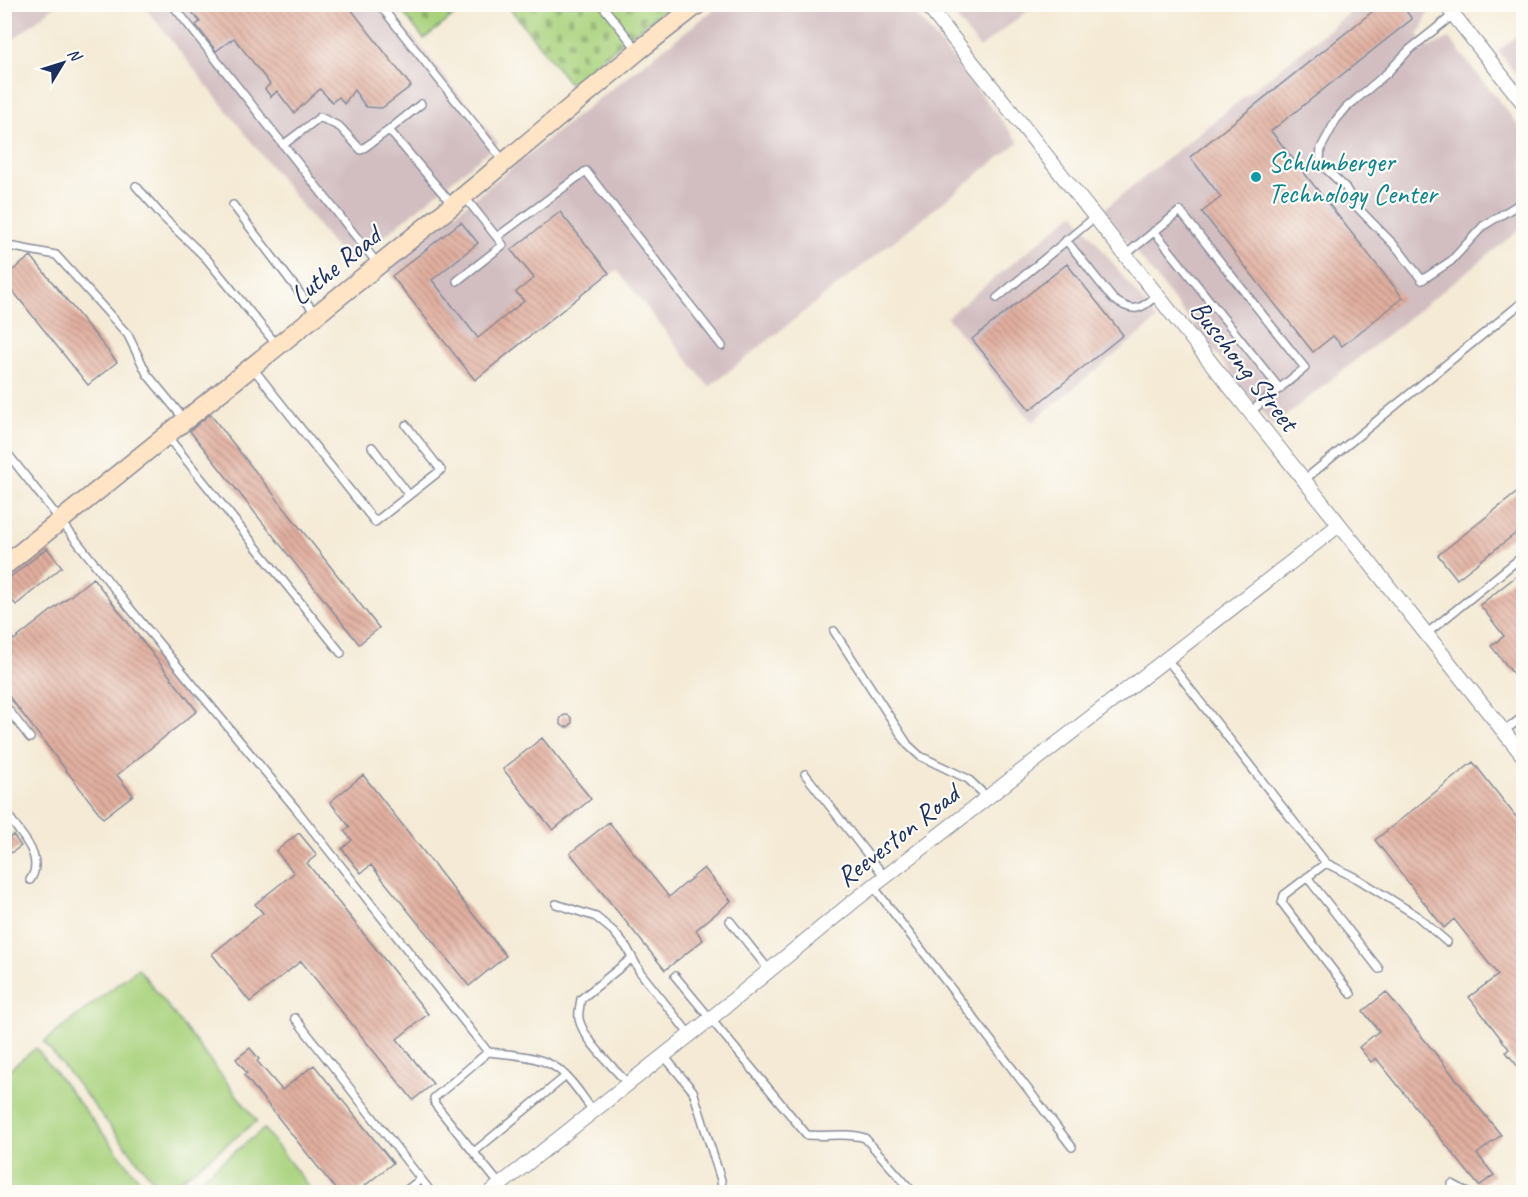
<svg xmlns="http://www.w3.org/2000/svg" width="1528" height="1197" font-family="Caveat,sans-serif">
<defs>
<pattern id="cemetery-stones" width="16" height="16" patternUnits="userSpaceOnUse" patternTransform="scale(1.5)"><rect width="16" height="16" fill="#a9d27d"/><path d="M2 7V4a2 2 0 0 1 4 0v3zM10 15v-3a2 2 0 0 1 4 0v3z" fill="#89ab6a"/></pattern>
<pattern id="building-back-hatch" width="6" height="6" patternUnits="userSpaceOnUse" patternTransform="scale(1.5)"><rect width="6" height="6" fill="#e1af9f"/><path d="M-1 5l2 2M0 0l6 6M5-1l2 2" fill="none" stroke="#b68f85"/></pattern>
</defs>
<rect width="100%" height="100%" fill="#fdfcf7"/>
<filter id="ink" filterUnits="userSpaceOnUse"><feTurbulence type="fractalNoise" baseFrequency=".0167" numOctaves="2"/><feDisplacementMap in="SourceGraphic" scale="12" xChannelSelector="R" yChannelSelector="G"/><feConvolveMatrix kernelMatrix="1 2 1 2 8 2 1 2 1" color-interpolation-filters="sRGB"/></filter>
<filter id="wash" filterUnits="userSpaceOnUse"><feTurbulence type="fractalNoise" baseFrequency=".008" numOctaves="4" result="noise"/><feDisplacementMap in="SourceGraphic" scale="24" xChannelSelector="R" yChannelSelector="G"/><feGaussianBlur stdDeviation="1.35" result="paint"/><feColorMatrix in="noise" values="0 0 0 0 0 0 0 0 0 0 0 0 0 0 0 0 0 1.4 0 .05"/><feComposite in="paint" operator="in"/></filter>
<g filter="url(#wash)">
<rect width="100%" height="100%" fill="#f4ead5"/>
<path fill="#d2bec1" d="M 5,4 L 56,4 L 56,5 L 5,46 Z
M 143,5 L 387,5 L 498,143 L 349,265 Z
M 720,5 L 909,5 L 1019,142 L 709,387 L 617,270 L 475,380 L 387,268 L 597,100 Z
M 946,5 L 1035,5 L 980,48 Z
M 1359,5 L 1424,5 L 1429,10 L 1423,27 L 1418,34 L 1428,48 L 1449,38 L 1523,131 L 1523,227 L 1273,426 L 1103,210 Z
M 1523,30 L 1523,83 L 1498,51 Z
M 1074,213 L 1157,320 L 1032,422 L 947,317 Z"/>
<path fill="url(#cemetery-stones)" stroke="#62806e" stroke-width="1.5" d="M 397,5 L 467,5 L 424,39 Z
M 507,5 L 669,5 L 570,84 Z"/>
<path fill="#a9d27d" stroke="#62806e" stroke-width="1.5" d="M 138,968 L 257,1121 L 165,1192 L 162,1192 L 44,1042 Z
M 36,1048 L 149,1192 L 5,1192 L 5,1073 Z
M 264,1129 L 313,1192 L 183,1192 Z"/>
<g id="blocks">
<path fill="url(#building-back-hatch)" d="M 186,4 L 347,4 L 411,86 L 382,108 L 366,107 L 354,90 L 344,104 L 339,97 L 332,102 L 320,89 L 294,113 L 277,91 L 271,97 L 265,89 L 270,84 L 234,38 L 216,51 L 196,25 L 200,22 Z
M 1382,4 L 1401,4 L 1412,19 L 1271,131 L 1403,298 L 1342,346 L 1333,336 L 1313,352 L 1202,212 L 1221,197 L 1190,157 Z
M 560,212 L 609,273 L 475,380 L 392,276 L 461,222 L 478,243 L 432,280 L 478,338 L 524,301 L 516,292 L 534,278 L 511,250 Z
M 31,256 L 117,362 L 88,385 L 4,280 L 4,277 Z
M 1067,264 L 1123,335 L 1030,410 L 972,339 Z
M 210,414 L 379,628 L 359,644 L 190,431 Z
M 1524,487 L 1524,527 L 1457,579 L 1438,555 Z
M 47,548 L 62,567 L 16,605 L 4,591 L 4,582 Z
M 1524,570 L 1524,667 L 1514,675 L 1491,646 L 1504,636 L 1480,605 Z
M 93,578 L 197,711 L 117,775 L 133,795 L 103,818 L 4,690 L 4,627 L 14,640 Z
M560 721a6 6 0 1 1 12 0a6 6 0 1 1-12 0Z
M 542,738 L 591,799 L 553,830 L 503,769 Z
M 1473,762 L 1524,827 L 1524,1074 L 1506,1052 L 1509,1049 L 1469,997 L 1498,975 L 1454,919 L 1444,928 L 1375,840 Z
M 363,775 L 506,956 L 469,986 L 371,865 L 361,873 L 342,849 L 352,840 L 344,831 L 350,827 L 330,802 Z
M 609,822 L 669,897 L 704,868 L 731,901 L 696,930 L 703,940 L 665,970 L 570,853 Z
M 299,833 L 317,855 L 307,863 L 428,1014 L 397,1039 L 433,1084 L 413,1100 L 301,961 L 250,1002 L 212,954 L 263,913 L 255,904 L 294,873 L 276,851 Z
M 13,835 L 21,846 L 11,853 L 4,842 Z
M 1386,992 L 1501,1135 L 1477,1154 L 1494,1175 L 1479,1186 L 1376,1058 L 1371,1062 L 1359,1047 L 1379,1031 L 1363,1011 Z
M 250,1048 L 259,1059 L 257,1061 L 282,1090 L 314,1065 L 393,1163 L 357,1192 L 338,1192 L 244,1075 L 247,1073 L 236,1059 Z"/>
</g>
</g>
<g filter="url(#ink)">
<use href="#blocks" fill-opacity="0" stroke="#888c9a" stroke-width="1.5"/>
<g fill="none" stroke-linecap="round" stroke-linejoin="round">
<defs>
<path id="lane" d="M 172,4 L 377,263
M 379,4 L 503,160
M 601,4 L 637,49
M 1458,4 L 1453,15 L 1409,50 L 1387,73 L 1346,108 L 1336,120 L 1321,148 L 1320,159 L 1325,168 L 1345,187 L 1357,207 L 1398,249 L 1422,280 L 1451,261 L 1483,226 L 1516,206 L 1524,197
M 389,130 L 421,104
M 283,145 L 320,117 L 340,127 L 361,150 L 389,130 L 451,203
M 136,186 L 165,219 L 206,258 L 276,344
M 233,205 L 315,313
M 1154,231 L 1280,389
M 497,237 L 586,171 L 722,346
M 1066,240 L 1113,299 C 1133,313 1140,311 1157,295
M 14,247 L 56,255 L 128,335 L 147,374 L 184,419
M 1125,255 L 1180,211 L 1305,368 L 1250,412
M 457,281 L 503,245 L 464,196
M 997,298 L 1095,217
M 252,367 L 375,522 L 441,470 L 406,425
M 167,436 L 341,653
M 372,447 L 409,495
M 4,449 L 128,606 L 296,809 L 488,1052 C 513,1055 545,1055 564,1074 C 575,1084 584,1099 593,1111
M 1304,480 L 1524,301
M 834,631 L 908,745 L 920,756 L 968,779 L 987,797
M 1426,634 L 1524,555
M 1166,658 L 1326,863 L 1358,879 L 1416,915 L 1447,942
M 4,704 L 30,738
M 1503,732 L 1524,716
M 805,774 L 885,877
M 4,810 C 10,817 14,824 19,831 C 30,845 42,863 30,880
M 1326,863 L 1284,895 L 1282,903 L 1351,994
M 1307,877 L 1379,969
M 873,886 L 1072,1147
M 556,904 L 596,917 L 613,931 L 627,948 L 640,972 L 690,1035
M 730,921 L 769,970
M 675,976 L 807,1135 C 827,1137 847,1132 865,1138 L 913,1192
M 295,1018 L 431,1192
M 488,1052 L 434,1098 L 435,1104 L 500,1185
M 664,1056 L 693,1091 L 721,1180 L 722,1192
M 628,1084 C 614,1068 583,1039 579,1019 C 578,1013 580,1005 581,999 L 632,958
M 474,1152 L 566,1076
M 1452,1184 L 1467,1192
M 404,1192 L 421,1179"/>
<path id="street" d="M 926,4 L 1524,757
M 1445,4 L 1524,104
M 491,1192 L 710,1019 L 854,901 L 1339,525"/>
<path id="secondary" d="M 4,566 L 453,205 L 638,51 L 698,4"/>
</defs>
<use href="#lane" stroke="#888c9a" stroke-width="10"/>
<use href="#street" stroke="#888c9a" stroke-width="16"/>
<use href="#secondary" stroke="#888c9a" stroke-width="21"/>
<use href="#lane" stroke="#fff" stroke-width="7"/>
<use href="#street" stroke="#fff" stroke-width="14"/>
<use href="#secondary" stroke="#ffe4c6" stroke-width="18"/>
</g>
</g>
<circle fill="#0f9aa8" stroke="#fdfcf7" stroke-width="2" cx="1256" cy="177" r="6"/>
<g text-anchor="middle" stroke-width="4.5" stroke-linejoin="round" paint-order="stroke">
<g font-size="28" fill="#0d838f" stroke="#fdfcf7" text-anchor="start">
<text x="1268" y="171">Schlumberger<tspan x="1268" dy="32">Technology Center</tspan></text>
</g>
<g font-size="28" fill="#1b2f5e" stroke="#fdfcf7">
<text transform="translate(335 265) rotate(-39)" y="10">Luthe Road</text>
<text transform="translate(1245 365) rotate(52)" y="10">Buschong Street</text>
<text transform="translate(897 835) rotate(-38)" y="10">Reeveston Road</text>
</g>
</g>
<rect width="1528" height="1197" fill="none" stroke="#fdfcf7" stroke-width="24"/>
<g transform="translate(63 63) rotate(52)" stroke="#fdfcf7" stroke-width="4.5" paint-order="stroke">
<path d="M0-4.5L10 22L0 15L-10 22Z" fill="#1b2f5e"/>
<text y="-9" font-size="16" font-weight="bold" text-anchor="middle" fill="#1b2f5e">N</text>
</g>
</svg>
